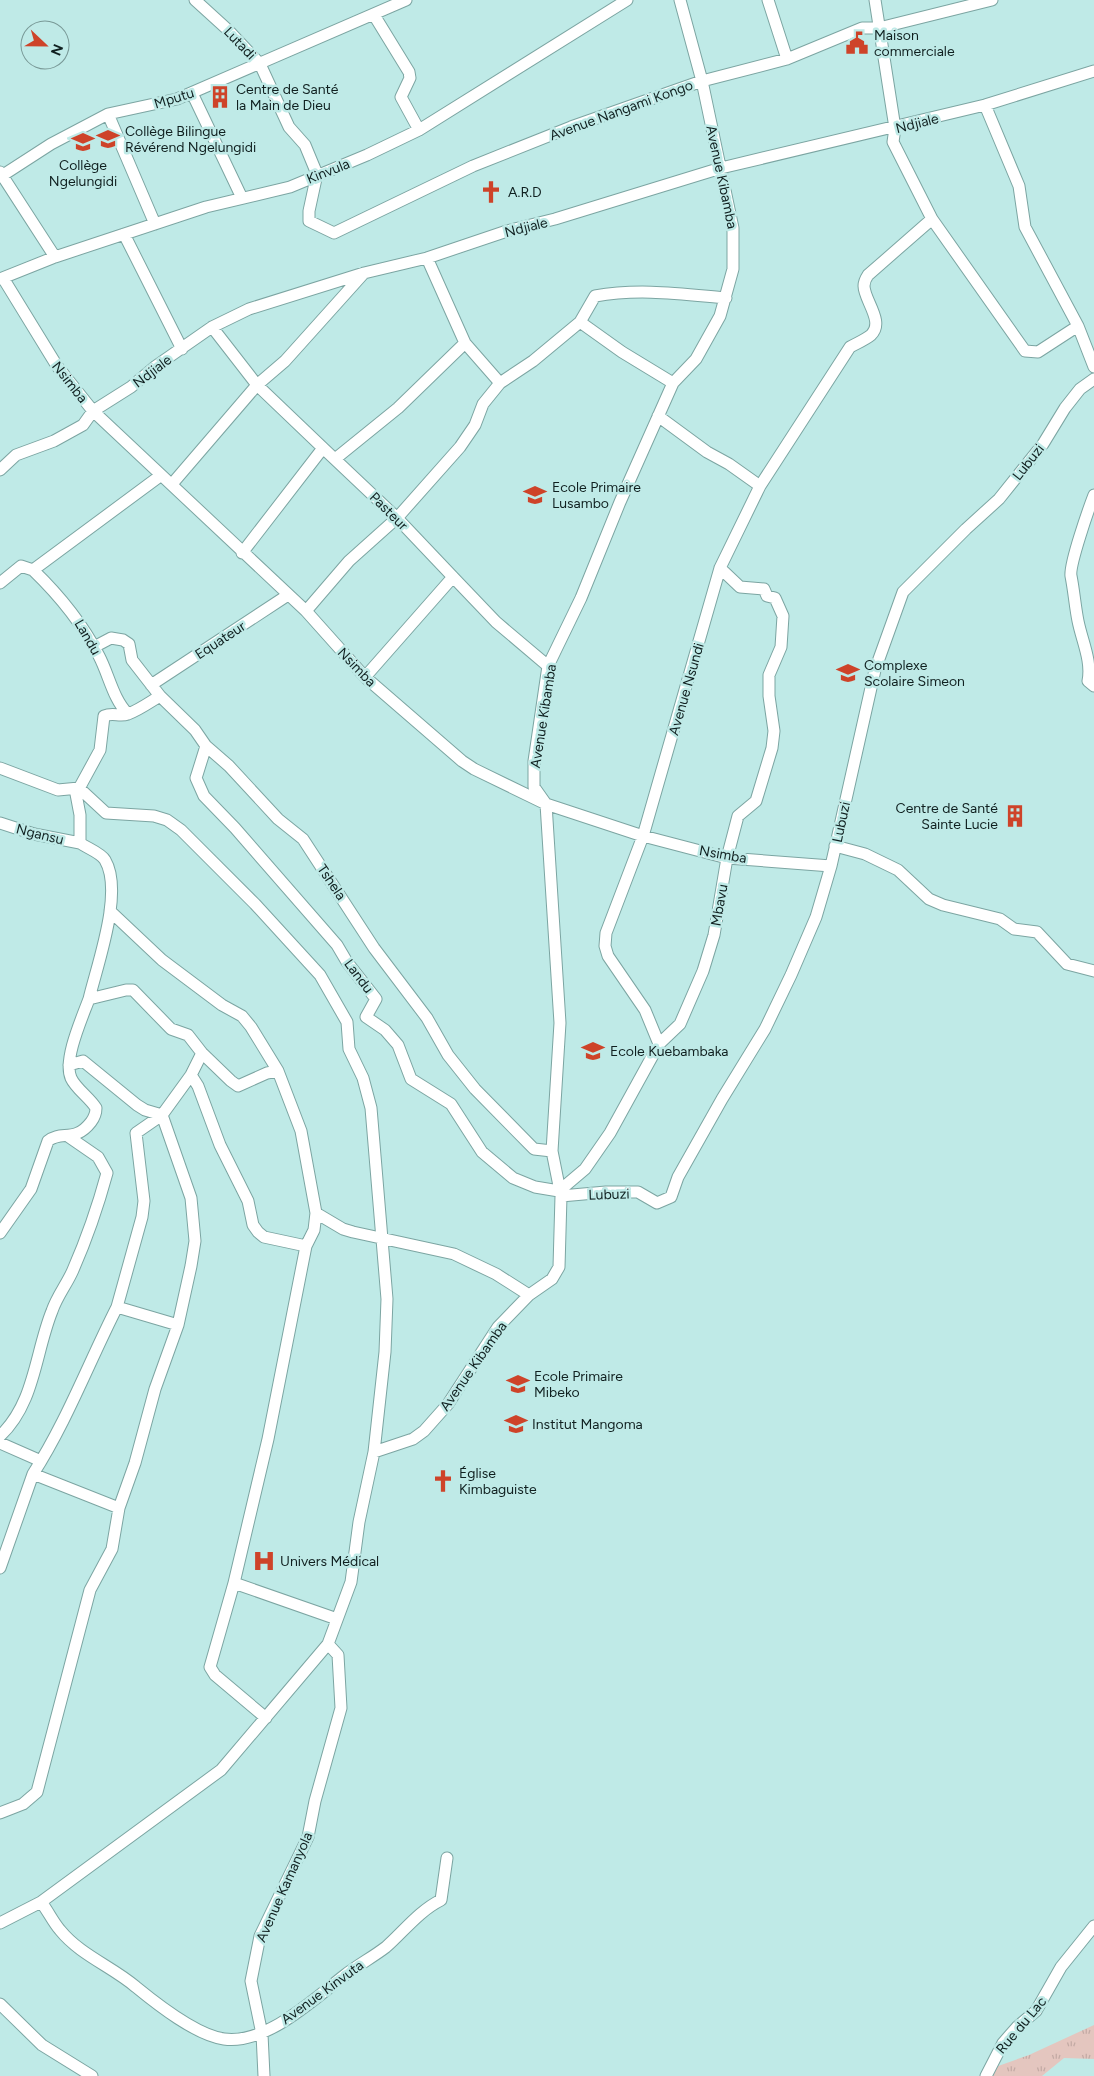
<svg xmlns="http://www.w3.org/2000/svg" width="1094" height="2076" font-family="Figtree,sans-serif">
<defs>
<pattern id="grass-tufts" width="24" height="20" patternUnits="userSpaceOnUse" patternTransform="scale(1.25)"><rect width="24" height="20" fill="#e4c6bf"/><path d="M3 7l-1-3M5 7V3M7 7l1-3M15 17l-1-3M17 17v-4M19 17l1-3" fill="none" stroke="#c3aaa4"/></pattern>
</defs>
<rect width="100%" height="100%" fill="#bfeae7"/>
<path fill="url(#grass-tufts)" d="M 1094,2025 L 1094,2059 L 1064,2058 L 1042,2076 L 984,2076 L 984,2071 L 1029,2055 Z"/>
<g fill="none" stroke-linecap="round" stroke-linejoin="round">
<defs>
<path id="minor" d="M 195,0 L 228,30 L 260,64 L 289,127 L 305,145 L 317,174 L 309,211 L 309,221 L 334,233 L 473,166 L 571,127 L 702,81 L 787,59 L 862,28 L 879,28 L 992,0
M 768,0 L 787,59
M 875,0 L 895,128 L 893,142 L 932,219 L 1025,351 L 1038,352 L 1078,326
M 374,15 L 409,72 L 410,78 L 401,97 L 419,130
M 192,93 L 242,198
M 985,105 L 1019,186 L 1025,227 L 1078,326 L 1094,367
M 108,114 L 155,224
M 0,172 L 55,257
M 0,177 L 51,144 L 108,114 L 177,99 L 406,0
M 124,234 L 182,349
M 427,258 L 465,343 L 500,383
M 3,278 L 57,366 L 93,411 L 306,611 L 365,677 L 462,761 L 474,769 L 546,804 L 643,836 L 727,858 L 831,866
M 0,279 L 55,257 L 206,207 L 290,187 L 367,155 L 419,130 L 627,0
M 580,322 L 595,296 C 639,288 681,294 726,298
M 212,327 L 257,385 L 323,448 L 242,553
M 658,416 L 707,452 L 729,464 L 760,486
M 323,448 L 397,518 L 453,577
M 335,459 L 398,408 L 465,343
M 0,470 L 16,455 L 54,441 L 83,425 L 93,411 L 131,387 L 156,366 L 212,327 L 249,309 L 364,273 L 427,258 L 507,231 L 555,219 L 721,168 L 985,105 L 1094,71
M 172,484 L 257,385 L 285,361 L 364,273
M 1094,495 C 1089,508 1069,565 1071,576 C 1074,591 1075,606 1078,621 C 1082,641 1092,661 1088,681 L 1094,686
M 33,570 C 60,596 82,623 99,656 C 109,675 113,699 128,714
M 0,583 L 21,566 L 33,570 L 160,476
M 306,611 L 349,561 L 397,518 L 460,447 L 475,425 L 483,404 L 500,383 L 533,361 L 580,322 L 622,352 L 673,383
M 94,647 L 111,638 L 123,640 L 129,644 L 132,660 L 160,696 L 195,730 L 206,746 L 229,766 L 278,819 L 303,839 L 374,948 L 427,1018 L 448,1055 L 475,1089 L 534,1149 L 552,1151
M 365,677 L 453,577 L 496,622 L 548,666
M 151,685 L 288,595
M 206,746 L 196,778 L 204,796 L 235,828 L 337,945 L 347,962 L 376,999 L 366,1017 L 385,1030 L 398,1045 L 411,1079 L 451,1104 L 482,1152 L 513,1178 L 535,1187 L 559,1191 L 585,1169 L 610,1133 L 659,1044 L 680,1024 L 703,971 L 714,935 L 727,858 L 738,816 L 756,801 L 772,748 L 774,731 L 769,696 L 769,675 L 781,647 L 783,616 L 775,598 L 767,596 L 764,589 L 740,587 L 720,568
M 0,768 L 58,790 L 79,788 L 106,813 L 154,816 L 167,820 L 181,830 L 255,904 L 320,975 L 347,1022 L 349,1049 L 363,1078 L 371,1108 L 387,1299 L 385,1352 L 374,1452 L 359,1522 L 351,1582 L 328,1644 L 221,1770 L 41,1902 L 0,1923
M 0,823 L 34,834 L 80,843
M 835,846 L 865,854 L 898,870 L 929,899 L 943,905 L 1000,919 L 1014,929 L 1037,932 L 1067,964 L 1094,971
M 110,911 L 162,960 L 222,1005 L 242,1016 L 251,1027 L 278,1071 L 301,1131 L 316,1213 L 314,1230 L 306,1246 L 268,1439 L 234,1583 L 210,1667 L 215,1675 L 266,1718
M 89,999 C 97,965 124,892 105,860 C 101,853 87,848 80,843 L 80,815 L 76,794 L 100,750 L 104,716 C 113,712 119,717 128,714 C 139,710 150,702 160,696
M 659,1044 L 645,1010 L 608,956 L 605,946 L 606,933 L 643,836 L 720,568 L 760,486 L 850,347 C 857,343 865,340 871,335 C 885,322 864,300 864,286 C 864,282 866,278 868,275 L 932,219
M 191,1075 L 198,1086 L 220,1145 L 248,1201 L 253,1225 L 258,1232 L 264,1237 L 306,1246
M 561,1196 L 606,1192 L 638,1192 L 657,1203 L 671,1197 L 678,1177 L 722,1099 L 765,1029 L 791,975 L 816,917 L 831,866 L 875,670 L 903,592 L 966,529 L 999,499 L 1043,444 L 1065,408 L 1080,389 L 1094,379
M 316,1213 L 343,1229 L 353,1232 L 454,1254 L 496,1274 L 529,1295
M 0,1233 L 31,1189 L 48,1141 C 61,1130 75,1143 91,1122 C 94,1118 96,1114 96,1108 C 89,1097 76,1089 71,1078 C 63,1060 82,1018 89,999 L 126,990 L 133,990 L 171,1029 L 188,1035 L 202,1053 L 231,1081 L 238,1086 L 267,1073 L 278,1071
M 178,1325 L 117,1307 L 142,1217 L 144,1201 L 136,1133 L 162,1115 L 191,1075 L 202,1053
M 0,1436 C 35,1403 35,1353 52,1311 C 57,1296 67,1284 73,1270 C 87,1238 98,1206 107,1173 L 98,1157 L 69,1137
M 0,1443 L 41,1461
M 374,1452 L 413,1439 L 424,1431 L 448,1404 L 498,1327 L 529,1295 L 552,1279 L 559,1267 L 561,1196 L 552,1151 L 560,1023 L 546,804 L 534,787 L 534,761 L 548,666 L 581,598 L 620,502 L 673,383 L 696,359 L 720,316 L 733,269 L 733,228 L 702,81 L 680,0
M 33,1474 C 67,1421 89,1362 117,1307
M 0,1568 L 33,1474 L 119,1508
M 234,1583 L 337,1619
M 0,1813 L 23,1804 L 37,1792 L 90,1590 L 112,1549 L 119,1508 L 135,1463 L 155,1389 L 178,1325 L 191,1266 L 195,1241 L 191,1198 L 162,1115 L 145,1110 L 137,1105 L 83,1061 L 69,1065
M 41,1902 C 48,1911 53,1922 60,1930 C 80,1955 113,1967 136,1987 C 158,2005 196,2035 224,2039 C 266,2045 314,1999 345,1975 C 358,1965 373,1957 386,1947 C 404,1931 419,1911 441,1900 L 447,1858
M 0,2004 L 42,2045 L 92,2076
M 264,2076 L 262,2034 L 251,1981 L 260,1936 L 308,1837 L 315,1801 L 341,1708 L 338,1655 L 328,1644
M 986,2076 L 1003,2043 L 1017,2027 L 1036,2011 L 1061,1967 L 1094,1926"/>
</defs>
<use href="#minor" stroke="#7ca5a2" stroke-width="13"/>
<use href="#minor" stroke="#fff" stroke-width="11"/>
</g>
<defs>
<symbol id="civic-bare" viewBox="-9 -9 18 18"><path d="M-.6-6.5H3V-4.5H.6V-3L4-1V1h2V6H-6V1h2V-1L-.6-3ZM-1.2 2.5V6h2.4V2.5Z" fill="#ce4329" stroke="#bfeae7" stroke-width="2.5" paint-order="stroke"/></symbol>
<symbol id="building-bare" viewBox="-9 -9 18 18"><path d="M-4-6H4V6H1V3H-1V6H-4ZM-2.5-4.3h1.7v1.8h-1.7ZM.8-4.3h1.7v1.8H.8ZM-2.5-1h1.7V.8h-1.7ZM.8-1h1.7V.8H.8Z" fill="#ce4329" stroke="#bfeae7" stroke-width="2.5" paint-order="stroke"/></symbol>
<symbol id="school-bare" viewBox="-9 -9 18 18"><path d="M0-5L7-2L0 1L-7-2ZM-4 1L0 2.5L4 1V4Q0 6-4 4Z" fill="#ce4329" stroke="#bfeae7" stroke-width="2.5" paint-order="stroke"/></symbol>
<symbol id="church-bare" viewBox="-9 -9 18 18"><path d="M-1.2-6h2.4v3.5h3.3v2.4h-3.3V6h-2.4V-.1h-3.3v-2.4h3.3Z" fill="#ce4329" stroke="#bfeae7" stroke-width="2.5" paint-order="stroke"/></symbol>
<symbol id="hospital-bare" viewBox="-9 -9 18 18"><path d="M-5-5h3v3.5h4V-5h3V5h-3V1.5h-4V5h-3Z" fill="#ce4329" stroke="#bfeae7" stroke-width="2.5" paint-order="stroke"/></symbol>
</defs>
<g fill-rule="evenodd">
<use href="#civic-bare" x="841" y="27" width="32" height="32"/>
<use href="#building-bare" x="204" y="81" width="32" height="32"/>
<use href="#school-bare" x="92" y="123" width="32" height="32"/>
<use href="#school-bare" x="67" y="126" width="32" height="32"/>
<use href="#church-bare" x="475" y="176" width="32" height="32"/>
<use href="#school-bare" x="519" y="479" width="32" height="32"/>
<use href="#school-bare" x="832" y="657" width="32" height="32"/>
<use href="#building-bare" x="999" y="800" width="32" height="32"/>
<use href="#school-bare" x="577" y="1035" width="32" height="32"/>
<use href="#school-bare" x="502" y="1368" width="32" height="32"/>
<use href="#school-bare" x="500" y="1408" width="32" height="32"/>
<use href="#church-bare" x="427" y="1465" width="32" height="32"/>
<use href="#hospital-bare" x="248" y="1545" width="32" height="32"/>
</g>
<g text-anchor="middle" stroke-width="5" stroke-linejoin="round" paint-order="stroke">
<g font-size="14" fill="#102020" stroke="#bfeae7" text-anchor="start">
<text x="874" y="40">Maison<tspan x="874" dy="16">commerciale</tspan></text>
<text x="236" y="94">Centre de Santé<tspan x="236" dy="16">la Main de Dieu</tspan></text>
<text x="125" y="136">Collège Bilingue<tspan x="125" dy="16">Révérend Ngelungidi</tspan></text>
<text x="83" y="170" text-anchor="middle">Collège<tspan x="83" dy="16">Ngelungidi</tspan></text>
<text x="508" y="197">A.R.D</text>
<text x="552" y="492">Ecole Primaire<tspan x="552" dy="16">Lusambo</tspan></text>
<text x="864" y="670">Complexe<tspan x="864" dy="16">Scolaire Simeon</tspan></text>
<text x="998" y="813" text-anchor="end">Centre de Santé<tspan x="998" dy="16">Sainte Lucie</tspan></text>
<text x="610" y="1056">Ecole Kuebambaka</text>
<text x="534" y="1381">Ecole Primaire<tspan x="534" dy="16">Mibeko</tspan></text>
<text x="532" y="1429">Institut Mangoma</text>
<text x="459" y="1478">Église<tspan x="459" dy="16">Kimbaguiste</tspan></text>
<text x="280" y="1566">Univers Médical</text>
</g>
<g font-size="14" fill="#102020" stroke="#bfeae7">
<text transform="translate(240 43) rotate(46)" y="5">Lutadi</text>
<text transform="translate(174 98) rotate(-17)" y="5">Mputu</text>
<text transform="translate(621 110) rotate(-20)" y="5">Avenue Nangami Kongo</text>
<text transform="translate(917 123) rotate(-14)" y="5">Ndjiale</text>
<text transform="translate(328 171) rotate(-22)" y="5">Kinvula</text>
<text transform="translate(722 177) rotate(78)" y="5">Avenue Kibamba</text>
<text transform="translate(526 227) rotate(-14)" y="5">Ndjiale</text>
<text transform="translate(152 371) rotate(-37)" y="5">Ndjiale</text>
<text transform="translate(70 382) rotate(52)" y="5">Nsimba</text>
<text transform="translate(1028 462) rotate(-52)" y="5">Lubuzi</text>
<text transform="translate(389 511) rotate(45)" y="5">Pasteur</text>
<text transform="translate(88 637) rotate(60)" y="5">Landu</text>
<text transform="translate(220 640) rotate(-33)" y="5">Equateur</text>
<text transform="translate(357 667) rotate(46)" y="5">Nsimba</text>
<text transform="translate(686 689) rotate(-74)" y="5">Avenue Nsundi</text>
<text transform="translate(543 716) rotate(-81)" y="5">Avenue Kibamba</text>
<text transform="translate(841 822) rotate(-78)" y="5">Lubuzi</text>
<text transform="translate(40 834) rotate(14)" y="5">Ngansu</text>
<text transform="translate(723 854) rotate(10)" y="5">Nsimba</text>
<text transform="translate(332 882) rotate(56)" y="5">Tshela</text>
<text transform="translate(719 905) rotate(-80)" y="5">Mbavu</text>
<text transform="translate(359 976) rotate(53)" y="5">Landu</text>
<text transform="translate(609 1194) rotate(-2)" y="5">Lubuzi</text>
<text transform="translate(473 1366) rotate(-55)" y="5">Avenue Kibamba</text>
<text transform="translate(284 1887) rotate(-66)" y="5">Avenue Kamanyola</text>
<text transform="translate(322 1992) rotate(-36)" y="5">Avenue Kinvuta</text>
<text transform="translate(1021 2025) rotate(-50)" y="5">Rue du Lac</text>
</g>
</g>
<g transform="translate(45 45) rotate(112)"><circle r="24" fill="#bfeae7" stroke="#799997"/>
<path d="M0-4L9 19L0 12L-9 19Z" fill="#ce4329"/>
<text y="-8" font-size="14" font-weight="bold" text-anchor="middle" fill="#102020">N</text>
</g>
</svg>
